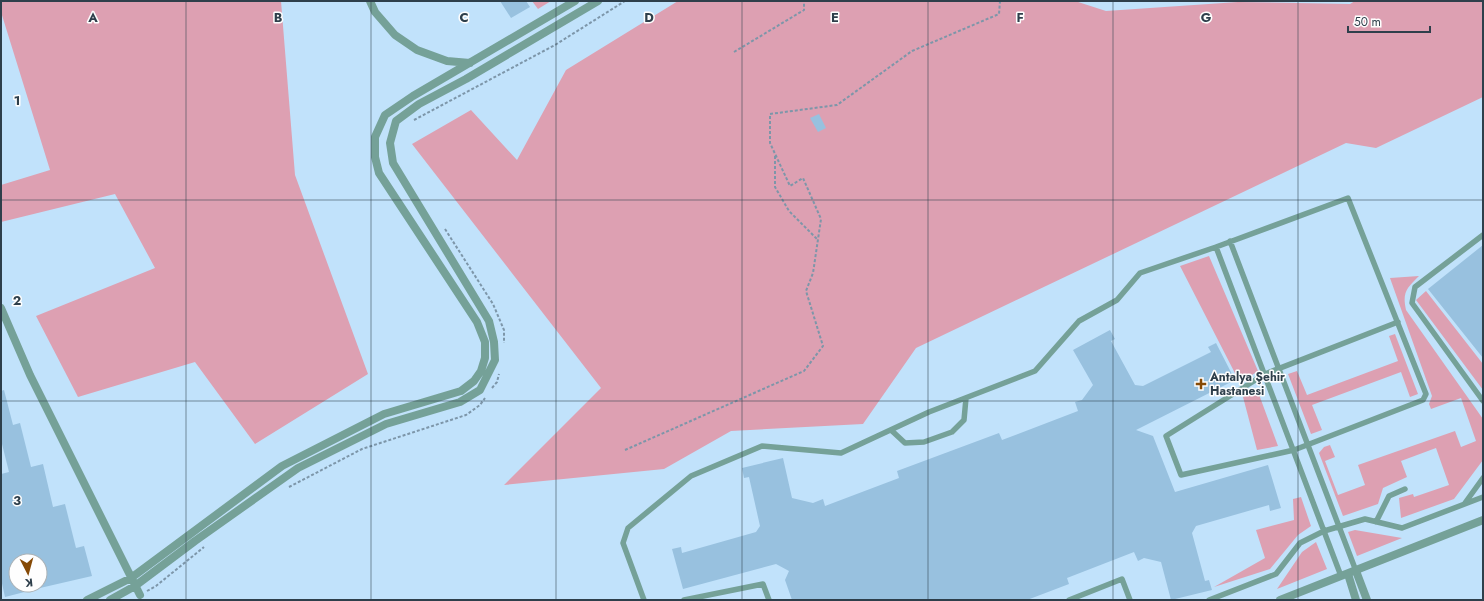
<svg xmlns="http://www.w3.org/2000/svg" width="1484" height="601" font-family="Jost,sans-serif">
<rect width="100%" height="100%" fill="#c1e2fb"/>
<path fill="#dda0b2" d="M 1,1 L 281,1 L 295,175 L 368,374 L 255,444 L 195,362 L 78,397 L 36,316 L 155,268 L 115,194 L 1,222 L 1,185 L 50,170 L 1,12 Z
M 532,1 L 551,1 L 538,9 Z
M 678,1 L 1075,1 L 1106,11 L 1238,2 L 1350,4 L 1355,1 L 1483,1 L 1483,97 L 1376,148 L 1346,143 L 916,348 L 863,424 L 731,431 L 664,469 L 504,485 L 601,388 L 412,144 L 471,110 L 517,160 L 566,70 Z
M 1209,256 L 1258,371 L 1240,383 L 1180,266 Z
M 1419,276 C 1407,288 1402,292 1406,310 L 1483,419 L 1483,460 L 1454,499 L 1401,518 L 1399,498 L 1413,494 L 1414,497 L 1449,485 L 1436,448 L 1401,461 L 1407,477 L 1383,488 L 1378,504 L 1343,516 L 1319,453 L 1324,447 L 1330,445 L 1335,457 L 1325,461 L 1338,495 L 1365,485 L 1358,465 L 1455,431 L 1461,447 L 1476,441 L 1461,398 L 1431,409 L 1429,404 L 1432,396 L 1390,278 Z
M 1426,291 L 1483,364 L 1483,390 L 1416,300 Z
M 1395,334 L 1418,394 L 1410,397 L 1401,372 L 1312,405 L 1322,430 L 1311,434 L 1288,374 L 1297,371 L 1307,395 L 1398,361 L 1389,336 Z
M 1257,389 L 1278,446 L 1257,450 L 1243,397 Z
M 1301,497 L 1311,526 L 1298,535 L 1270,569 L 1214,587 L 1265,558 L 1256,530 L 1294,520 L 1293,499 Z
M 1355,530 L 1402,538 L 1357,556 L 1348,532 Z
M 1316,542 L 1327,569 L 1277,589 L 1302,552 Z"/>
<path fill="#98c1df" d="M 500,1 L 526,1 L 530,7 L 511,18 Z
M 819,114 L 826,128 L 818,132 L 810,118 Z
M 1483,245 L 1483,358 L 1428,289 Z
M 1110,330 L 1115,339 L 1111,341 L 1135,385 L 1143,386 L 1211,352 L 1208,347 L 1216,343 L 1235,380 L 1136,430 L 1153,436 L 1175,492 L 1268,465 L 1281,508 L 1270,511 L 1269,505 L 1196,526 L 1192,533 L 1205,581 L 1209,580 L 1212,590 L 1171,600 L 1161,562 L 1144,558 L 1138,561 L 1134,552 L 1067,578 L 1069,584 L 1027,600 L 792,600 L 785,580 L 789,571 L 776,564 L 683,589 L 672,549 L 681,547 L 682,553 L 756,532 L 760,526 L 749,477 L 744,478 L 742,468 L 783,458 L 792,498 L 813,503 L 823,499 L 825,506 L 899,478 L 897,471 L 999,433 L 1002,440 L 1078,411 L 1075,402 L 1082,400 L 1093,385 L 1073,350 Z
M 4,390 L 13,425 L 20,423 L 31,467 L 43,464 L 53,507 L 65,504 L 76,548 L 84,546 L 92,576 L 40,588 L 40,561 L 16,561 L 16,585 L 40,585 L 40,588 L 5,597 L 1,579 L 1,474 L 9,472 L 1,440 L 1,391 Z"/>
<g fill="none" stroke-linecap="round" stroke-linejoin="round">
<path stroke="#7d96a9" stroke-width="2" stroke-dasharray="3 2" stroke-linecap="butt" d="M 734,52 L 804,10 L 804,1
M 414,120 L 555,45 L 625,1
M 775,156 L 775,187 L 789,211 L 818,240
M 445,229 L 493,304 L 504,330 L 504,343
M 492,388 L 497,382 L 499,374
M 625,450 L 804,371 L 823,346 L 806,291 L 813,273 L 821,219 L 803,178 L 790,186 L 770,143 L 770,114 L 837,105 L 912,51 L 999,14 L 1000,1
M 289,487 L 362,449 L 466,415 L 480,405 L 485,398
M 147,591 L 156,586 L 204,547"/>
<path stroke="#75a198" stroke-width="5.5" d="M 1483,235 L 1415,287 L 1412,303 L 1483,401
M 1230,241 L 1356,571
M 1216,247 L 1341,576
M 891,430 L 905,443 L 924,442 L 952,432 L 964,420 L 966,398
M 1465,503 L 1483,478
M 1376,522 L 1389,496 L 1405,489
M 644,600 L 623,543 L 628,528 L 691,476 L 762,446 L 841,453 L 929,412 L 1035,371 L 1079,321 L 1117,300 L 1140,273 L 1216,247 L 1348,198 L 1426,394 L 1423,400 L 1294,450 L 1181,475 L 1166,436 L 1265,374 L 1398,322
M 684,600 L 763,584 L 769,600
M 1069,600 L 1122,579 L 1130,600
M 1209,600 L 1276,574 L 1300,543 L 1324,531 L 1365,519 L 1402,528 L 1483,497"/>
<path stroke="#75a198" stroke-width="8" d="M 1356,571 L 1367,600
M 1348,574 L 1356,600
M 1280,600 L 1483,520"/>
<path stroke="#75a198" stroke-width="8" d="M 370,1 L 375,12 L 395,35 L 417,50 L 447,61 L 470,63
M 1,308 L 30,375 L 140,595
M 87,600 L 131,578 L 282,466 L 384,414 L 461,391 L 474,381 L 481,371 L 485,358 L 485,342 L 477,322 L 379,173 L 375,157 L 375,137 L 385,115 L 413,96 L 575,1
M 110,600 L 135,586 L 195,541 L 298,468 L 386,424 L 460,402 L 480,390 L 495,360 L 494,342 L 489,321 L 393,163 L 390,143 L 396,121 L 419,104 L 466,79 L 598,1"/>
</g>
<path fill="none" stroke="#2e3f4b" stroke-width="1" stroke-opacity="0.55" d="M 186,1 L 186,600M 371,1 L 371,600M 556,1 L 556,600M 742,1 L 742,600M 928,1 L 928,600M 1113,1 L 1113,600M 1298,1 L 1298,600M 1,200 L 1483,200M 1,401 L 1483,401"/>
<path fill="#864a06" stroke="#fefefe" stroke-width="1.5" d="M1199 378h4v4h4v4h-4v4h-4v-4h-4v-4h4z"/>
<g text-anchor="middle" stroke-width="3" stroke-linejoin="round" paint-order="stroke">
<g font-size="12" font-weight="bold" fill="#2e3f4b" stroke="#fefefe" text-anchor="start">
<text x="1210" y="381">Antalya Şehir<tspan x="1210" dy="14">Hastanesi</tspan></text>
</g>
</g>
<g font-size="13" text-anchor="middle" font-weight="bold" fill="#2e3f4b" stroke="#fefefe" stroke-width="3" stroke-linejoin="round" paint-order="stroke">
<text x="93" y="22">A</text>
<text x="278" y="22">B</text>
<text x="464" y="22">C</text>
<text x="649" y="22">D</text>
<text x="835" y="22">E</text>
<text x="1020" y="22">F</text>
<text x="1206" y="22">G</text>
<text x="17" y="105">1</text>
<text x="17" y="305">2</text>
<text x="17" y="505">3</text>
</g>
<rect width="1484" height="601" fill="none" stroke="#2e3f4b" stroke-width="4"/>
<g transform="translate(28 573) rotate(174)"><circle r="19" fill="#fefefe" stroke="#abb2b6"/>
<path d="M0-3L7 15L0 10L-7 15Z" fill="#864a06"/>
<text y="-6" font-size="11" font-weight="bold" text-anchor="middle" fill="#2e3f4b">K</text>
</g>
<path d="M1348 26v6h82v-6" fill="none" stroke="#2e3f4b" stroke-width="2"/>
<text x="1354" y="26" font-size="12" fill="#2e3f4b" stroke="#fefefe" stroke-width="3" paint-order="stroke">50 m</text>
</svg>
